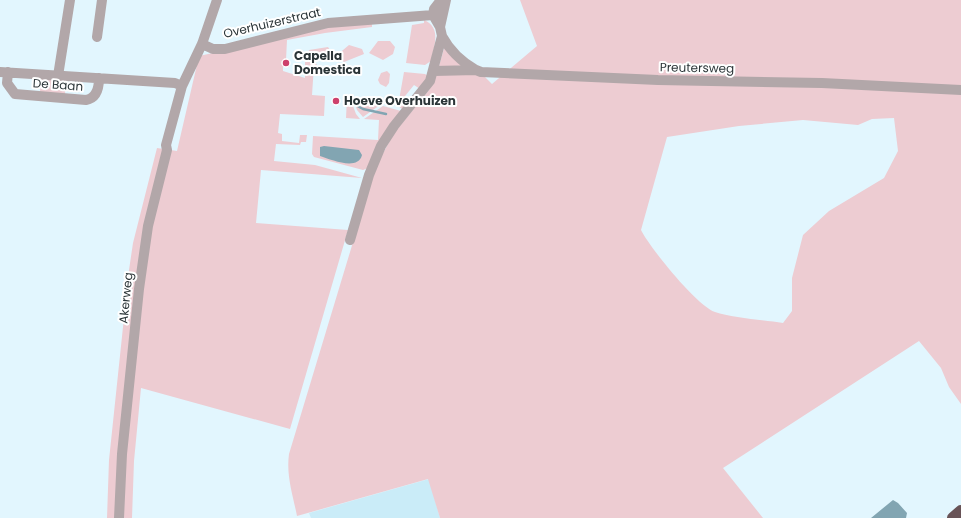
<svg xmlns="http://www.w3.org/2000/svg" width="961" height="518" font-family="Poppins,sans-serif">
<rect width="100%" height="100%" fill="#e2f6fe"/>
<path fill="#caecf8" d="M 429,479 L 440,518 L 311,518 L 309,513 Z"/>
<path fill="#edccd2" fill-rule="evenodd" d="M 520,0 L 961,0 L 961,404 L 949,387 L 941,368 L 919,341 L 723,468 L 763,518 L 440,518 L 428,479 L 297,516 C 293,495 286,476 289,454 L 376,166 L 394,133 L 429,90 L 436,73 L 483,75 L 492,84 L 537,46 ZM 894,118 L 898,151 L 884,178 L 829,211 L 803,235 L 792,278 L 792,311 L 783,323 C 764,320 732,318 715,312 C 697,306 650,248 641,230 L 667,137 L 739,126 L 803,120 L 858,125 L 872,119 Z
M 424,20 C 442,28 434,46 431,61 L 425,65 L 406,63 L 412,25 L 424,23 Z
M 372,23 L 372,27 L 325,33 L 287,40 L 286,60 L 283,60 L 283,71 L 305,78 L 305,62 L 315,62 L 317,65 L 314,65 L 312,95 L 325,96 L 324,116 L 280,114 L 278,133 L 282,134 L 282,141 L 299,143 L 300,135 L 307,135 L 306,142 L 301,142 L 300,145 L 276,144 L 274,161 L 315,165 L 362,178 L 261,170 L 256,223 L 348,230 L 290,429 L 141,388 L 134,461 L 132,518 L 107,518 L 109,460 L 129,270 L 133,243 L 157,148 L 177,151 L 199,56 L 331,27 Z
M 378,41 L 390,41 L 395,47 L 393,54 L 383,60 L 369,53 Z
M 349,45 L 362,49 L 364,54 L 344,62 L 337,55 Z
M 445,45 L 465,67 L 439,66 Z
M 328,47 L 330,50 L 326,59 L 308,55 L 309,50 Z
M 387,71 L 390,74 L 389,83 L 386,87 L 380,84 L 378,80 L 381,73 Z
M 404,72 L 425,74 L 428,76 L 420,89 L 414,85 L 401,101 L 407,106 L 402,109 L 398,106 Z
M 41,78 L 66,80 L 65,94 L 40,92 Z
M 347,97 L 350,98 L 356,114 L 360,119 L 346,118 Z
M 354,101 L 365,105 L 375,102 L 380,105 L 363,117 L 357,110 Z
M 383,106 L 401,111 L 368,168 L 363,170 L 314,157 L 312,154 L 313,136 L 378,140 L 379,120 L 364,119 Z"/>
<path fill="#82a5b2" d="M 324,146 L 359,150 L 362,155 C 358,171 332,160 320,156 L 320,147 Z
M 893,500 L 898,503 L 907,513 L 906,518 L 871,518 Z"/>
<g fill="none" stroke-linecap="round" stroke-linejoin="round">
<path stroke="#82a5b2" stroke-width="2.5" d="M 352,103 L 363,109 L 386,114"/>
<path stroke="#b2a7a9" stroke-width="10" d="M 433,15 L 434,9 L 441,0
M 440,27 L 446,0
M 442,36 C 450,51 462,62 476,70
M 97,37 L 102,0
M 202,44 L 213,49 L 225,49 L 328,23 L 433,15
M 434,71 L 476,70 L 481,72 L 658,80 L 822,83 L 961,90
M 0,72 L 175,83 L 182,86
M 8,72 L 7,83 L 15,94 L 86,100 C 97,98 99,88 99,78
M 58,76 L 70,0
M 350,240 L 369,175 L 381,146 L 394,126 L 430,81 L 442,36 L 440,27 L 433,15
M 119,518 L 122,454 L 139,289 L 148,226 L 167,150 L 166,145 L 182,86 L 202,44 L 217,0"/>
<path stroke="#685357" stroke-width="12" d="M 953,518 L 961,511"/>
</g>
<g fill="#cd406c" stroke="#fff" stroke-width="1.5">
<circle cx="286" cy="63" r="4"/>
<circle cx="336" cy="101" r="4"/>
</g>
<g text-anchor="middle" stroke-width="4" stroke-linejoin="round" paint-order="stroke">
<g font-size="12" fill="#2a3437" stroke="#fff">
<text transform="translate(272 23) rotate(-13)" y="4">Overhuizerstraat</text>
<text transform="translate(697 68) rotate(1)" y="4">Preutersweg</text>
<text transform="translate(58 85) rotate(4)" y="4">De Baan</text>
<text transform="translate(126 298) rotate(-84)" y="4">Akerweg</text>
</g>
<g font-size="12" font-weight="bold" fill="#2a3437" stroke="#fff" text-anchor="start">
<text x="294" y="60">Capella<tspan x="294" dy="14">Domestica</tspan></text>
<text x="344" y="105">Hoeve Overhuizen</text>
</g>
</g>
</svg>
